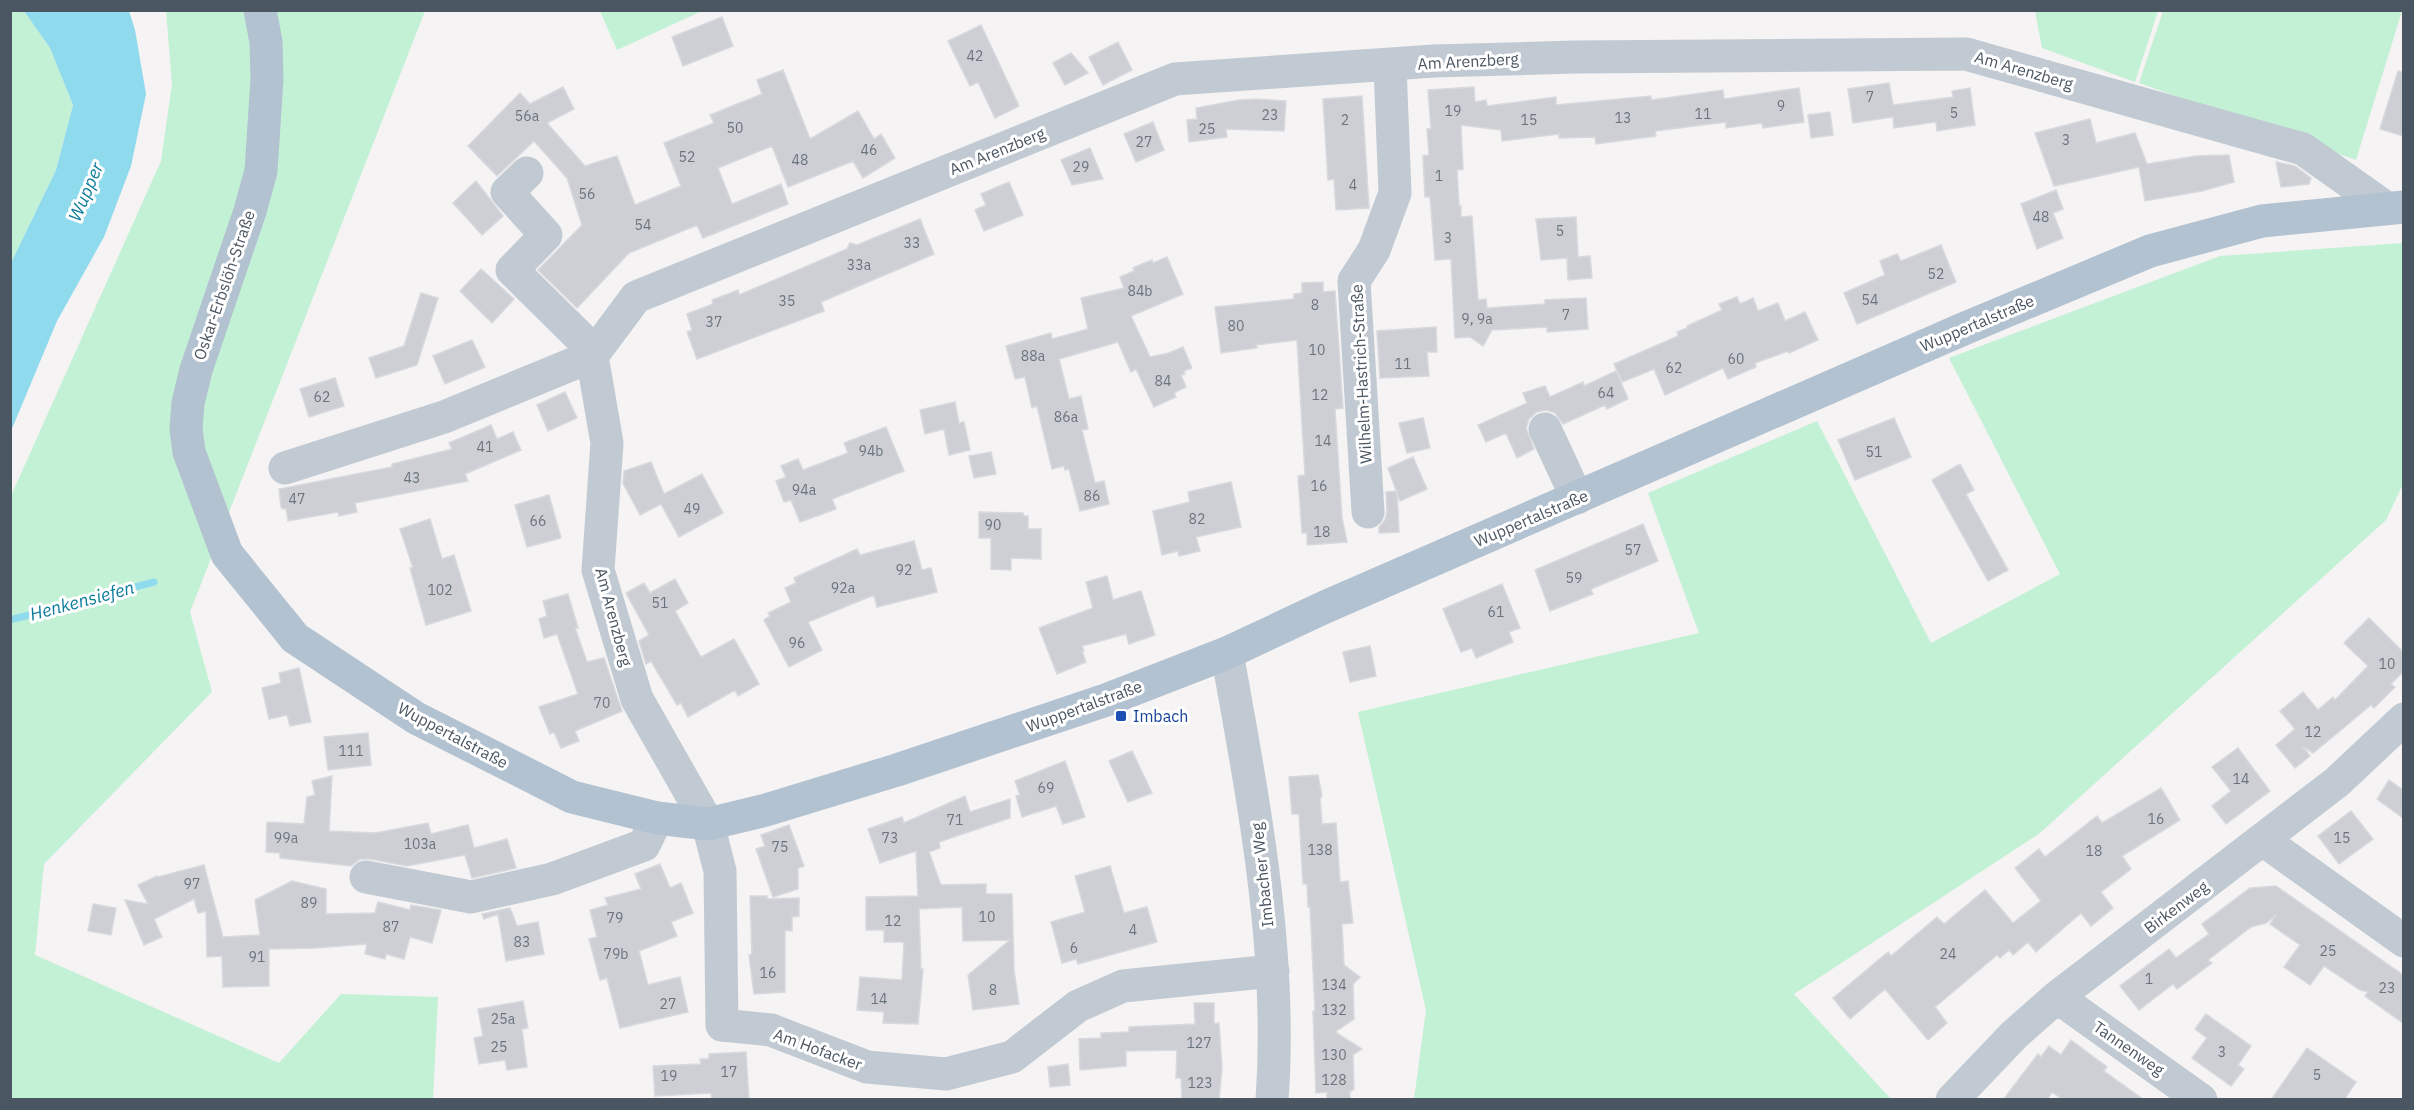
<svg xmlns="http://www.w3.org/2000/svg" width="2414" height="1110" font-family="'IBM Plex Sans',sans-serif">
<rect width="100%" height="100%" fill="#f5f3f3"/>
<path fill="#c3f1d5" d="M 11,11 L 24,11 L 50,48 L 73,105 L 56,170 L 11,263 Z
M 166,11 L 425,11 L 190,612 L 212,692 L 44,864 L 35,955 L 279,1063 L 341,994 L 438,997 L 433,1099 L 11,1099 L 10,498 L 161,161 L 172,84 Z
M 600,11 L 702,11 L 617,50 Z
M 2035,11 L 2035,10 L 2158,11 L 2135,82 L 2042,48 Z
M 2163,11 L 2402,11 L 2356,160 L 2139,83 Z
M 2403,243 L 2403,484 L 2386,520 L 2040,833 L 1794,994 L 1891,1099 L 1414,1099 L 1426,1010 L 1358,712 L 1699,633 L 1648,493 L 1817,421 L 1931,643 L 2060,574 L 1949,358 L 2220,256 Z"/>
<path fill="#90daee" d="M 24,11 L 129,11 L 135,30 L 146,94 L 131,166 L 104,237 L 57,321 L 11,431 L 11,263 L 56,170 L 73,105 L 50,48 Z"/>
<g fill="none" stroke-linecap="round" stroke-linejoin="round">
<path stroke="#90daee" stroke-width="7" d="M 10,620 L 154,582"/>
</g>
<path fill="#cdcfd5" stroke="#d7d9de" stroke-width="1.5" d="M 722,17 L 733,46 L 683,66 L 672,37 Z
M 981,25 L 1019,106 L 995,118 L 978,82 L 970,86 L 948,41 Z
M 1118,42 L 1132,70 L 1103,85 L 1089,57 Z
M 1071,53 L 1088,73 L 1065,85 L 1053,63 Z
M 783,70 L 810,139 L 858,111 L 874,139 L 881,134 L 895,158 L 863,178 L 853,161 L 788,187 L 772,146 L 718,168 L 732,204 L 781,184 L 788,204 L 703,238 L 697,225 L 629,253 L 577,308 L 538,270 L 582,225 L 567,178 L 534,141 L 497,176 L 468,146 L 520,93 L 530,104 L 563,87 L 574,109 L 547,123 L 585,166 L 617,156 L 635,205 L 681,186 L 664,143 L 714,123 L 710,115 L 762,94 L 757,80 Z
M 2398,71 L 2403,72 L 2403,136 L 2380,129 Z
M 1889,83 L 1893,105 L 1953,97 L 1952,91 L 1970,88 L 1975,125 L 1937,131 L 1936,122 L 1894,128 L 1893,117 L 1853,123 L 1848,89 Z
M 1474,87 L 1475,102 L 1486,100 L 1487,106 L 1556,97 L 1556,105 L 1651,96 L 1651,100 L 1723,90 L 1724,99 L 1799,88 L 1804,122 L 1763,128 L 1762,123 L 1726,128 L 1726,122 L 1655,131 L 1656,136 L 1596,144 L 1595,137 L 1559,138 L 1559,134 L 1502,141 L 1501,130 L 1461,125 L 1463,169 L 1457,170 L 1459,206 L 1461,206 L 1461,217 L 1472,216 L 1478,300 L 1486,299 L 1487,308 L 1545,304 L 1545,300 L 1586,298 L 1588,329 L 1547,332 L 1547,327 L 1492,330 L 1483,346 L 1470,337 L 1455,338 L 1451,259 L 1435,260 L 1430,197 L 1425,197 L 1423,156 L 1429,155 L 1427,129 L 1431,129 L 1428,90 Z
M 1362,96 L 1369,208 L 1336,210 L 1334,179 L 1328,180 L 1323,99 Z
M 1256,99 L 1286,101 L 1284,131 L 1226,129 L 1227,137 L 1189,142 L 1187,120 L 1197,119 L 1196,108 L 1239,100 Z
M 1830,112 L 1833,135 L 1811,138 L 1808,115 Z
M 2090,119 L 2096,143 L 2135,133 L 2147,164 L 2196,156 L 2229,155 L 2234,182 L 2202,191 L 2145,201 L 2139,167 L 2054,186 L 2035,133 Z
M 1153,122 L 1164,150 L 1136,162 L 1124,134 Z
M 1090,148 L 1103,179 L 1072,185 L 1061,160 Z
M 2276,162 L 2295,166 L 2311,178 L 2309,184 L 2281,187 Z
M 476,181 L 503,216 L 482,235 L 453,203 Z
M 1009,182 L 1023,215 L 984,231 L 975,210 L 986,205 L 981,194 Z
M 2056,190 L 2063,209 L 2053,213 L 2063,238 L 2037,249 L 2021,204 Z
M 1576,217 L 1578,257 L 1590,256 L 1592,278 L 1568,280 L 1567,258 L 1541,260 L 1536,219 Z
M 920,219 L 934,254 L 821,302 L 824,311 L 697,359 L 687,332 L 692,330 L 687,314 L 713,304 L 712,300 L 738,290 L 739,295 L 847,249 L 850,243 L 857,245 Z
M 1941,245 L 1956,282 L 1857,324 L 1844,293 L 1885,275 L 1880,261 L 1897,254 L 1901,261 Z
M 1167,257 L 1183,294 L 1131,316 L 1150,357 L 1169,353 L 1183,347 L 1192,368 L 1184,371 L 1185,374 L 1181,375 L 1186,387 L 1174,393 L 1176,397 L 1154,407 L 1136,369 L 1131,372 L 1118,342 L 1059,359 L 1069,399 L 1081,396 L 1088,429 L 1082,430 L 1095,483 L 1104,481 L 1109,504 L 1080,511 L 1069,469 L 1065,470 L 1064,466 L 1052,469 L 1037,406 L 1032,408 L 1025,377 L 1015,379 L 1006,346 L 1051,333 L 1052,339 L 1088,329 L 1081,298 L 1124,288 L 1120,277 L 1134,271 L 1133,268 L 1142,264 L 1152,260 L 1153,263 Z
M 481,269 L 514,299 L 492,323 L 460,291 Z
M 1323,282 L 1323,292 L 1335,291 L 1343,408 L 1335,409 L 1342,518 L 1347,542 L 1307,545 L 1307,533 L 1302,533 L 1298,476 L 1305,475 L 1297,340 L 1256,345 L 1257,348 L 1221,353 L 1215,307 L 1294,299 L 1294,294 L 1302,293 L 1302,283 Z
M 421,293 L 438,298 L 417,365 L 376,378 L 369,358 L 404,346 Z
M 1737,297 L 1740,304 L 1753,298 L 1758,311 L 1778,303 L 1785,321 L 1805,312 L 1818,340 L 1789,353 L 1788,351 L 1755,363 L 1756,367 L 1728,379 L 1723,368 L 1665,395 L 1654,369 L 1622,382 L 1614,364 L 1678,336 L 1677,332 L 1687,328 L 1687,326 L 1722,310 L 1719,304 Z
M 1436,327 L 1437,352 L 1427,352 L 1429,376 L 1380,378 L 1377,331 Z
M 472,340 L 485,367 L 445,384 L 433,356 Z
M 1616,371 L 1628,399 L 1607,409 L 1605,405 L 1563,424 L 1555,413 L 1546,410 L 1537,412 L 1529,419 L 1526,428 L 1534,449 L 1517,458 L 1506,433 L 1486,442 L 1478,425 L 1527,403 L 1523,393 L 1545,386 L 1550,397 L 1583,382 L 1584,386 Z
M 335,378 L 344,406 L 309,417 L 300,389 Z
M 565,392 L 577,418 L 548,431 L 537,405 Z
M 955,402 L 959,423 L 964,422 L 970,450 L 949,455 L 944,429 L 925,434 L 920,410 Z
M 1423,418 L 1430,448 L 1407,453 L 1399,423 Z
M 1894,418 L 1911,457 L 1855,480 L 1838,440 Z
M 491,425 L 497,439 L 513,432 L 521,450 L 465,474 L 468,481 L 355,503 L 357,512 L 339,516 L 338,512 L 288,521 L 286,508 L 283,509 L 281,507 L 279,489 L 392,467 L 392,464 L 452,449 L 449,443 Z
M 886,427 L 904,471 L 832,499 L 836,509 L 800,522 L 791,500 L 784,502 L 776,481 L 786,477 L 781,466 L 798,459 L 803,470 L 848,453 L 844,443 Z
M 991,452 L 996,474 L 974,478 L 969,456 Z
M 1413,457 L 1427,489 L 1400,501 L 1388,468 Z
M 651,462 L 664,494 L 702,474 L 723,513 L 679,537 L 661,504 L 640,515 L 623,483 L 624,471 Z
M 1960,464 L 1974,490 L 1966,494 L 2008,570 L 1988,581 L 1932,480 Z
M 1231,482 L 1241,527 L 1196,537 L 1200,551 L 1179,556 L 1178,551 L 1162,555 L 1153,511 L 1190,502 L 1188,492 Z
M 1397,491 L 1399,532 L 1379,533 L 1379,527 L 1385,520 L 1387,511 L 1386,492 Z
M 549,495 L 561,538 L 527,547 L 515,505 Z
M 979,512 L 1023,513 L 1024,516 L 1028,516 L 1028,529 L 1041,529 L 1041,559 L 1011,558 L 1011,570 L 991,569 L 991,538 L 979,538 Z
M 430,519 L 442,559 L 454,555 L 471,611 L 426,625 L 410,568 L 413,568 L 400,529 Z
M 1643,524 L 1658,561 L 1591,589 L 1593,594 L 1550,611 L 1535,570 Z
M 914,541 L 922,570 L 931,568 L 937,592 L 877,607 L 874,595 L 808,622 L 822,650 L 789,667 L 764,620 L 770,616 L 768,613 L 791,602 L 785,588 L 796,583 L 794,578 L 857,549 L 860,555 Z
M 1107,576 L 1113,600 L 1141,591 L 1155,635 L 1129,644 L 1126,634 L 1082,646 L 1084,651 L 1082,651 L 1086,662 L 1057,674 L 1039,628 L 1093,608 L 1086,582 Z
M 675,579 L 688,603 L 675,611 L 701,657 L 734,639 L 759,684 L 738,696 L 735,690 L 688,717 L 681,703 L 677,705 L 651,661 L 646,664 L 639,641 L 649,635 L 626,593 L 644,583 L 650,593 Z
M 1502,584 L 1520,628 L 1509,632 L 1513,642 L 1476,658 L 1472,648 L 1461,652 L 1443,609 Z
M 568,594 L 578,628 L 575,628 L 587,662 L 604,658 L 622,711 L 575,731 L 579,741 L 561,748 L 554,732 L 550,734 L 539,707 L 578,694 L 557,634 L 544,638 L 539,619 L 547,616 L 543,601 Z
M 2369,618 L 2403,652 L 2403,672 L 2391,684 L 2395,687 L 2374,708 L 2371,705 L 2313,753 L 2302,746 L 2310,756 L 2295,768 L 2276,745 L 2295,729 L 2280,711 L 2303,692 L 2318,710 L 2333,697 L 2335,700 L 2368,666 L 2344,643 Z
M 1370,646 L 1376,676 L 1350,682 L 1343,652 Z
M 299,668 L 311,722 L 290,726 L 287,715 L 269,719 L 262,688 L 281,683 L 279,673 Z
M 368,733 L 371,765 L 328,770 L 324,737 Z
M 2238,748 L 2270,791 L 2226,824 L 2212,806 L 2231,791 L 2212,767 Z
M 1132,751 L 1152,793 L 1128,802 L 1109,761 Z
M 1065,761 L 1085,817 L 1063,824 L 1056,806 L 1022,817 L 1016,796 L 1020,795 L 1015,781 Z
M 1318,775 L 1322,796 L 1320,798 L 1322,824 L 1336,823 L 1340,882 L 1348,881 L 1353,923 L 1342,924 L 1344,965 L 1360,977 L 1353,984 L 1354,1019 L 1335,1032 L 1362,1049 L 1353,1055 L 1354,1089 L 1350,1092 L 1350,1100 L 1327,1100 L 1327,1092 L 1316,1093 L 1313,1011 L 1315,1011 L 1310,907 L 1308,907 L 1307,884 L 1303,884 L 1299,814 L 1292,814 L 1289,777 Z
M 332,776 L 329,831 L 375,833 L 428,823 L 431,834 L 468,825 L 474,848 L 507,839 L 516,868 L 472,878 L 465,855 L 407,866 L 370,859 L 360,859 L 351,866 L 280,858 L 280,853 L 266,852 L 267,822 L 304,824 L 307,797 L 315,795 L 312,781 Z
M 2389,780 L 2403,790 L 2403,818 L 2377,799 Z
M 2161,788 L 2180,820 L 2122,856 L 2131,869 L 2101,892 L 2113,908 L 2091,926 L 2081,913 L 2036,952 L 2028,942 L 2013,955 L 2009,950 L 2000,958 L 1997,955 L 1935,1007 L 1947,1023 L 1928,1040 L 1885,989 L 1850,1019 L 1833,998 L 1888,952 L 1891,956 L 1937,917 L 1944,924 L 1985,890 L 2013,923 L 2041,901 L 2015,868 L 2039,849 L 2045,857 L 2097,816 L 2102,823 Z
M 965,796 L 970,812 L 1010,799 L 1010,818 L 939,842 L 940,848 L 929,852 L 941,885 L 986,884 L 986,894 L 1012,894 L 1014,970 L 1019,1004 L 973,1010 L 968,975 L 1010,940 L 963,941 L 962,907 L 919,909 L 921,969 L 923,969 L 918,1024 L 883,1023 L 884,1012 L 857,1010 L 860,977 L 902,980 L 904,942 L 884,942 L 884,930 L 866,930 L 866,897 L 918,896 L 916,851 L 880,863 L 868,829 L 902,817 L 904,823 Z
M 2351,811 L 2373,839 L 2339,864 L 2318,836 Z
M 789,825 L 804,866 L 798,868 L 798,889 L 773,897 L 756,849 L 765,846 L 761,835 Z
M 660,864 L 670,888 L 681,883 L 693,913 L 671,922 L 677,936 L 639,951 L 648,985 L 680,977 L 688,1012 L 620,1028 L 607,978 L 600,980 L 589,939 L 597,937 L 590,910 L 608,905 L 605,898 L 641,889 L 635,874 Z
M 204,865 L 223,937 L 260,935 L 255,900 L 292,881 L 326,889 L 326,914 L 375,913 L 378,902 L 410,910 L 411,905 L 441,910 L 432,943 L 410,937 L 404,959 L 386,954 L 385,959 L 365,954 L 367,944 L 315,948 L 269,949 L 269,986 L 223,987 L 222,956 L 207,957 L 206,911 L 198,913 L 194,899 L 154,919 L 162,937 L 144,945 L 125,900 L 148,904 L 138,885 L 157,876 L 158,877 Z
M 1110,866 L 1124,913 L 1147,907 L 1157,942 L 1078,964 L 1076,959 L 1062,963 L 1051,922 L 1085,912 L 1075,876 Z
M 2276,886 L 2403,975 L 2403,1023 L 2365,996 L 2368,992 L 2360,990 L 2324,966 L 2310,985 L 2284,967 L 2300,945 L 2270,924 L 2276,915 L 2266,923 L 2251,927 L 2208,960 L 2212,963 L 2177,989 L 2173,984 L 2139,1010 L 2120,986 L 2169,949 L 2176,958 L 2209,934 L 2202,924 L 2250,888 Z
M 750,896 L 767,896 L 767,899 L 799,898 L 799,916 L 792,917 L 792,931 L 785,930 L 785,992 L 754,994 L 749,955 L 752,954 Z
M 93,904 L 116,908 L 111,935 L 88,931 Z
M 510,908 L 517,926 L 538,922 L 544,954 L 506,961 L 498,914 L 484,919 L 482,914 Z
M 523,1001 L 528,1028 L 522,1029 L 527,1067 L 507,1070 L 505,1060 L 479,1064 L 474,1038 L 483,1036 L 478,1009 Z
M 1194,1003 L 1214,1003 L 1214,1024 L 1219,1023 L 1222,1067 L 1219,1100 L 1182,1100 L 1181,1078 L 1176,1078 L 1177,1050 L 1126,1051 L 1126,1066 L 1080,1070 L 1079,1039 L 1101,1038 L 1101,1033 L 1129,1032 L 1129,1027 L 1195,1024 Z
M 2206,1014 L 2251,1046 L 2238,1065 L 2244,1069 L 2231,1086 L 2192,1058 L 2207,1038 L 2195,1029 Z
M 2071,1040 L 2107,1067 L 2104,1071 L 2144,1100 L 2063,1100 L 2052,1092 L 2047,1100 L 2003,1100 L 2038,1054 L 2041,1057 L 2049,1046 L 2061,1055 Z
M 2307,1048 L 2356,1082 L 2344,1100 L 2271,1100 Z
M 746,1052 L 749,1100 L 712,1100 L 711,1093 L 655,1096 L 653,1066 L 701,1064 L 700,1059 L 709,1059 L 709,1054 Z
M 1068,1064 L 1070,1085 L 1050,1087 L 1048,1067 Z"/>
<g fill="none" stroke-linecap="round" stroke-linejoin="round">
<path stroke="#c1cad2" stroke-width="33" d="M 527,173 L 507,192 L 546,235 L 512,270 L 595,352
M 592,356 L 607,443 L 598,570 L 637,699 L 708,824 L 720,871 L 722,1025 L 771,1030 L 867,1067 L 946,1074 L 1012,1057 L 1078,1006 L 1123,986 L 1273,971
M 1545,429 L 1577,498
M 285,468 L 444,417 L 592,356 L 636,297 L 1175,79 L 1434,61 L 1575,57 L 1966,54 L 2303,149 L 2385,207
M 1368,512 L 1354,281 L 1374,250 L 1395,193 L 1390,66
M 1227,653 C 1253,799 1283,950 1272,1100
M 2263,840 L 2404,941
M 366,877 L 471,897 L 552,879 L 644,845 L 657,818
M 2057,997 L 2201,1100
M 1952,1100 L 2014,1035 L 2057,997 L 2337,782 L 2404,719"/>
<path stroke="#b3c2d1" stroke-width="33" d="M 260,10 L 266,42 L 267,79 L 261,171 L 250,211 L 196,370 L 188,403 L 186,429 L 189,452 L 227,554 L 295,638 L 416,718 L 572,797 L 657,818 L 708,824 L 766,810 L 897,770 L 1106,700 L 1227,653 L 1325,607 L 1961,330 L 2150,251 L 2262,221 L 2404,207"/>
</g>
<rect fill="#1a4fb4" stroke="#fff" stroke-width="2" x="1115" y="710" width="12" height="12" rx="3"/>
<g text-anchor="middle" stroke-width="6" stroke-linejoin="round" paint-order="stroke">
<g font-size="14" fill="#6b747e">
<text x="975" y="61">42</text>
<text x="1870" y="102">7</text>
<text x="1781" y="111">9</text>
<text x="1453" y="116">19</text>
<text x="1954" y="118">5</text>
<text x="1703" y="119">11</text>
<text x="1270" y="120">23</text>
<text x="527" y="121">56a</text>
<text x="1623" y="123">13</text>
<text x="1345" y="125">2</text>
<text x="1529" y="125">15</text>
<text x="735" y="133">50</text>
<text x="1207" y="134">25</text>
<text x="2066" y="145">3</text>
<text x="1144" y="147">27</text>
<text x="869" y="155">46</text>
<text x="687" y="162">52</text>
<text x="800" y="165">48</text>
<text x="1081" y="172">29</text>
<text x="1439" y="181">1</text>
<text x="1353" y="190">4</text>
<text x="587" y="199">56</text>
<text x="2041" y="222">48</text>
<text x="643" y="230">54</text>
<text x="1560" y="236">5</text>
<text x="1448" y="243">3</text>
<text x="912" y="248">33</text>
<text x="859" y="270">33a</text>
<text x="1936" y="279">52</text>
<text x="1140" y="296">84b</text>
<text x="1870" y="305">54</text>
<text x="787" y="306">35</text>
<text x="1315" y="310">8</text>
<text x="1566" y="320">7</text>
<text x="1477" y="324">9, 9a</text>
<text x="714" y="327">37</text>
<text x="1236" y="331">80</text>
<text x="1317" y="355">10</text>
<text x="1033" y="361">88a</text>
<text x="1736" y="364">60</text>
<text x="1403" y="369">11</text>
<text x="1674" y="373">62</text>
<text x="1163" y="386">84</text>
<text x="1606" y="398">64</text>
<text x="1320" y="400">12</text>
<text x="322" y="402">62</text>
<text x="1066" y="422">86a</text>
<text x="1323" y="446">14</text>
<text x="485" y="452">41</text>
<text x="871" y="456">94b</text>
<text x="1874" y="457">51</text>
<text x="412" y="483">43</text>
<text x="1319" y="491">16</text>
<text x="804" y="495">94a</text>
<text x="1092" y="501">86</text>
<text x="297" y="504">47</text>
<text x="692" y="514">49</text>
<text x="1197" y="524">82</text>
<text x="538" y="526">66</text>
<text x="993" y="530">90</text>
<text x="1322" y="537">18</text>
<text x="1633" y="555">57</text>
<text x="904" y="575">92</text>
<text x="1574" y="583">59</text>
<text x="843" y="593">92a</text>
<text x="440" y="595">102</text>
<text x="660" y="608">51</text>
<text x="1496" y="617">61</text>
<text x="797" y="648">96</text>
<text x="2387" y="669">10</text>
<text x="602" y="708">70</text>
<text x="2313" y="737">12</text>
<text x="351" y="756">111</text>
<text x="2241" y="784">14</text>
<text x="1046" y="793">69</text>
<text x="2156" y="824">16</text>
<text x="955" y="825">71</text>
<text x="286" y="843">99a</text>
<text x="890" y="843">73</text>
<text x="2342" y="843">15</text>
<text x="420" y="849">103a</text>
<text x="780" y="852">75</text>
<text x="1320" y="855">138</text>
<text x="2094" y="856">18</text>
<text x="192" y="889">97</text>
<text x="309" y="908">89</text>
<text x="987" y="922">10</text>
<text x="615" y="923">79</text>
<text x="893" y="926">12</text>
<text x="391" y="932">87</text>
<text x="1133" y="935">4</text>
<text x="522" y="947">83</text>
<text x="1074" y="953">6</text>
<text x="2328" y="956">25</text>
<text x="616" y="959">79b</text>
<text x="1948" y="959">24</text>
<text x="257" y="962">91</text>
<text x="768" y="978">16</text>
<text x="2149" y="984">1</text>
<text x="1334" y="990">134</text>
<text x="2387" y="993">23</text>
<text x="993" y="995">8</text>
<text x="879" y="1004">14</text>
<text x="668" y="1009">27</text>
<text x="1334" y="1015">132</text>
<text x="503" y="1024">25a</text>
<text x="1199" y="1048">127</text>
<text x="499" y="1052">25</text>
<text x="2222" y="1057">3</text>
<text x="1334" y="1060">130</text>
<text x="729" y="1077">17</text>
<text x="2317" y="1080">5</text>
<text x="669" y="1081">19</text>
<text x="1334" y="1085">128</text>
<text x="1200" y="1088">123</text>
</g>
<g font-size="16" fill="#4a5661" stroke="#fff">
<text transform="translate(1468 61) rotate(-3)" y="6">Am Arenzberg</text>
<text transform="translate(2024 70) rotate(16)" y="6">Am Arenzberg</text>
<text transform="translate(997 151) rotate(-22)" y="6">Am Arenzberg</text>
<text transform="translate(224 285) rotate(-71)" y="6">Oskar-Erbslöh-Straße</text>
<text transform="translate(1977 323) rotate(-23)" y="6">Wuppertalstraße</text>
<text transform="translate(1361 374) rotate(-93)" y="6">Wilhelm-Hastrich-Straße</text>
<text transform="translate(1531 518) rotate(-23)" y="6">Wuppertalstraße</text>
<text transform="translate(614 617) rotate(75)" y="6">Am Arenzberg</text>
<text transform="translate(1084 706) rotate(-20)" y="6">Wuppertalstraße</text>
<text transform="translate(453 735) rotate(28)" y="6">Wuppertalstraße</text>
<text transform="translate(1262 875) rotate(-96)" y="6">Imbacher Weg</text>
<text transform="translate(2176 907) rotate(-37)" y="6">Birkenweg</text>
<text transform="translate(2129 1048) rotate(35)" y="6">Tannenweg</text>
<text transform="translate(818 1049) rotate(20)" y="6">Am Hofacker</text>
</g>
<g font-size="16" fill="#164399" stroke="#fff" text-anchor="start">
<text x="1133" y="722">Imbach</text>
</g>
<g font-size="18" font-style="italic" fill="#0c7c9b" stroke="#fff">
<text transform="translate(86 192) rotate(-67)" y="6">Wupper</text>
<text transform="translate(82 601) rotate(-15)" y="6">Henkensiefen</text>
</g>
</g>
<rect width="2414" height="1110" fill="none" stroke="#4a5661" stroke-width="24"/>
</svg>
